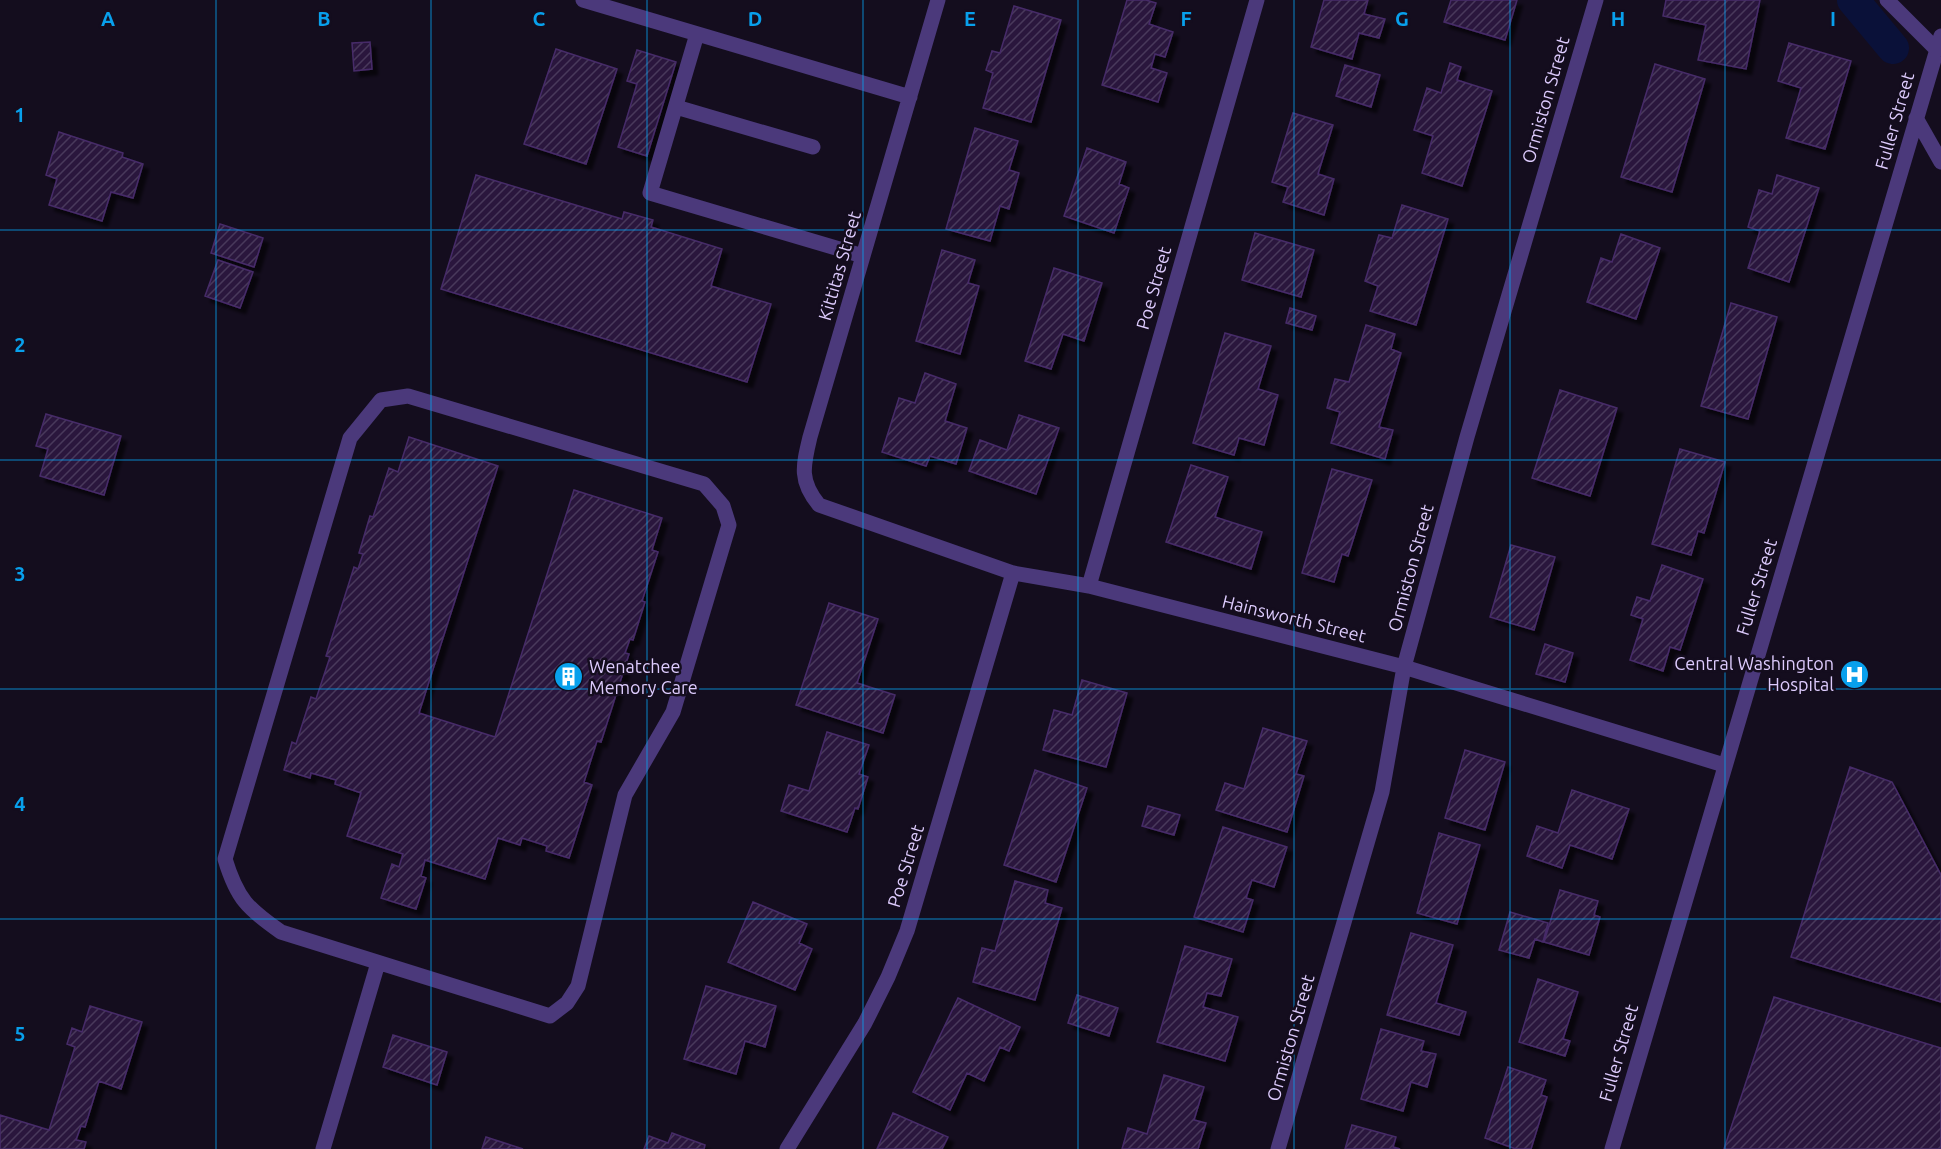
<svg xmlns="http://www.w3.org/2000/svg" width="1941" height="1149" font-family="Ubuntu,sans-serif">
<defs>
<pattern id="building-hatch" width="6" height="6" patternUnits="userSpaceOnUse" patternTransform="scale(1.5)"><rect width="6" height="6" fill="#29193e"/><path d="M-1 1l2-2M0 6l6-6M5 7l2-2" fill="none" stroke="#48395b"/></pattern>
<filter id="shadow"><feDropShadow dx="5.5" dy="5.5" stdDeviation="1.5" flood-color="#0009"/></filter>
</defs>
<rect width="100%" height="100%" fill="#140d1e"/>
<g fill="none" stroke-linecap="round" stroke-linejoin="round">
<path stroke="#0a1139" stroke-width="32" d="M 1853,0 L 1893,48"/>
</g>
<path fill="url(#building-hatch)" stroke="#472c69" stroke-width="1.5" filter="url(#shadow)" d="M 1127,0 L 1146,0 L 1156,3 L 1149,24 L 1173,32 L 1165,57 L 1155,54 L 1151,68 L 1167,73 L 1158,102 L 1102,85 Z
M 1324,0 L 1368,0 L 1364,14 L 1385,19 L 1379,38 L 1359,33 L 1352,59 L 1311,47 Z
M 1451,0 L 1517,0 L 1505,40 L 1444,22 Z
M 1666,0 L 1760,0 L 1746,69 L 1698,60 L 1706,25 L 1663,16 Z
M 1014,6 L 1061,20 L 1031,122 L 983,108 L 993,73 L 986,70 L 992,51 L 1000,53 Z
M 370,42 L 372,69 L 354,71 L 352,43 Z
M 1789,43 L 1851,61 L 1825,149 L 1786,138 L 1801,88 L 1778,81 Z
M 556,49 L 617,69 L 586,164 L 524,144 Z
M 637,50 L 676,62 L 647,156 L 618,147 L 637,84 L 627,81 Z
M 1450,63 L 1461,67 L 1457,80 L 1492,91 L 1462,186 L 1422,173 L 1433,136 L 1414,130 L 1427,88 L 1441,93 Z
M 1655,64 L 1705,79 L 1672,192 L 1621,177 Z
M 1345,65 L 1380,75 L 1371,107 L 1336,96 Z
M 1293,113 L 1333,125 L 1318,174 L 1334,179 L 1324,215 L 1283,202 L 1288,187 L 1272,182 Z
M 975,128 L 1018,141 L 1009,170 L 1019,173 L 1009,209 L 1000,206 L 990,241 L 946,229 Z
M 59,132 L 123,153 L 122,157 L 143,164 L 133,198 L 111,192 L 102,221 L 49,205 L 57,179 L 46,175 Z
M 1087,148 L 1126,162 L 1119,184 L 1129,188 L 1114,233 L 1064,216 Z
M 476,175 L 622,219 L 624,212 L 653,220 L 651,227 L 722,249 L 711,286 L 771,304 L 747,382 L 441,289 Z
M 1777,175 L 1819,188 L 1789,282 L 1748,268 L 1760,231 L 1748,227 L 1759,190 L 1772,194 Z
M 1402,205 L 1448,219 L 1416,325 L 1370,311 L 1378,286 L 1365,281 L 1379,235 L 1392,238 Z
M 220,224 L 263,238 L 254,267 L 211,253 Z
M 1255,233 L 1314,250 L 1301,297 L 1242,280 Z
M 1621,234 L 1660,248 L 1636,319 L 1587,302 L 1601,258 L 1612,262 Z
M 942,250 L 975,260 L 968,283 L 979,286 L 960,354 L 916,341 Z
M 218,260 L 253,272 L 240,308 L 205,296 Z
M 1054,268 L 1102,283 L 1084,341 L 1063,334 L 1051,369 L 1025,361 Z
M 1731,303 L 1777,317 L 1748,419 L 1701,406 Z
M 1290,308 L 1316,316 L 1312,330 L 1286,323 Z
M 1366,325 L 1395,334 L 1391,349 L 1401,353 L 1379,427 L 1393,430 L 1385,459 L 1331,443 L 1340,412 L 1327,408 L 1335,379 L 1349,382 Z
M 1225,333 L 1271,346 L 1258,389 L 1278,395 L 1264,445 L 1239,438 L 1234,455 L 1193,443 Z
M 925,373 L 956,384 L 945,421 L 967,428 L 956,464 L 930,456 L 926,466 L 882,452 L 899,398 L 915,403 Z
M 1560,390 L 1617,408 L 1590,496 L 1532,478 Z
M 46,414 L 121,436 L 104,495 L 40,476 L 48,449 L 36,446 Z
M 1019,415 L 1059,428 L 1036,494 L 969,471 L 980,440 L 1007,450 Z
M 409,437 L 498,466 L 419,713 L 495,737 L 574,490 L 662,518 L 652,550 L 658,552 L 642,601 L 645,602 L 633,640 L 630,639 L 625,653 L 629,654 L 601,742 L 597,741 L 584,782 L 592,785 L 569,858 L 546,851 L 547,846 L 522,838 L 520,845 L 498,838 L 485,879 L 425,860 L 421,876 L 426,878 L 416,909 L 381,898 L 392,864 L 399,867 L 403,854 L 347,836 L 361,793 L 335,784 L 336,780 L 311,773 L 310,778 L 284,770 L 292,742 L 296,744 L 311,697 L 316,699 L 330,657 L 326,656 L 354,567 L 358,569 L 363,554 L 359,553 L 370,516 L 373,517 L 389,468 L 398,472 Z
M 1680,449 L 1725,462 L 1704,533 L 1698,531 L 1691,555 L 1652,544 Z
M 1191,465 L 1228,477 L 1215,517 L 1262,532 L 1251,569 L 1166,542 Z
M 1332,469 L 1372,480 L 1348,556 L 1342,554 L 1334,582 L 1302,573 Z
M 1511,545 L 1555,557 L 1534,630 L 1490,617 Z
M 1662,565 L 1703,579 L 1680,650 L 1670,647 L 1663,671 L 1630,660 L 1643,619 L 1631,615 L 1637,597 L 1650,601 Z
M 829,603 L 878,619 L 857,683 L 895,695 L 883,733 L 796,705 Z
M 1545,644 L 1573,653 L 1565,682 L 1536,674 Z
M 1082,680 L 1127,693 L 1106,767 L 1043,750 L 1054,710 L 1072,715 Z
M 1263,728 L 1307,741 L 1296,774 L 1304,776 L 1287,832 L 1216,810 L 1225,783 L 1244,789 Z
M 827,732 L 869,745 L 859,774 L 868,777 L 858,809 L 855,808 L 847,832 L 781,811 L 789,785 L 809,791 Z
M 1465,750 L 1505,762 L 1485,830 L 1445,818 Z
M 1850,767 L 1892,782 L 1941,875 L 1941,1002 L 1791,957 Z
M 1035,770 L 1087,788 L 1056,882 L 1004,865 Z
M 1572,790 L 1629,809 L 1612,859 L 1570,845 L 1562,868 L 1527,856 L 1537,826 L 1558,833 Z
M 1148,806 L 1180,815 L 1174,835 L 1142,826 Z
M 1223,827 L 1287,847 L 1274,887 L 1252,880 L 1246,898 L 1253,900 L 1243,932 L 1194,917 Z
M 1439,833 L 1480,845 L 1457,924 L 1417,913 Z
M 1015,881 L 1048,890 L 1045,903 L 1062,908 L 1035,1000 L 973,982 L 982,948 L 995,951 Z
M 1560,890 L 1598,901 L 1594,915 L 1600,917 L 1589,955 L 1544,942 Z
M 753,902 L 807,924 L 799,943 L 812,949 L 795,990 L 728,962 Z
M 1510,912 L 1548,923 L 1543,942 L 1535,939 L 1529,958 L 1499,950 Z
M 1411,933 L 1453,945 L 1436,1003 L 1466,1012 L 1459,1035 L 1387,1015 Z
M 1185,946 L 1232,959 L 1221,996 L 1207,993 L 1203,1007 L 1238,1017 L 1225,1061 L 1157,1042 Z
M 1538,979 L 1578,992 L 1563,1039 L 1570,1041 L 1565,1056 L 1519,1042 Z
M 706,986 L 776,1006 L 765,1047 L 745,1041 L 736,1074 L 684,1059 Z
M 1077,995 L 1118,1008 L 1109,1036 L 1068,1023 Z
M 1774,997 L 1941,1048 L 1941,1149 L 1724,1149 Z
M 958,998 L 1020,1027 L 1009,1051 L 1000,1047 L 984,1081 L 967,1073 L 950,1110 L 913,1092 Z
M 90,1006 L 142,1022 L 121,1089 L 99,1081 L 85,1127 L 81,1126 L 76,1140 L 86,1142 L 84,1149 L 0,1149 L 0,1115 L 49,1130 L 75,1047 L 67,1044 L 72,1028 L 82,1032 Z
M 1381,1029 L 1424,1041 L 1421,1051 L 1436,1054 L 1427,1087 L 1411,1082 L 1403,1111 L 1361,1099 Z
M 393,1035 L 447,1052 L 437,1085 L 383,1067 Z
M 1508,1067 L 1546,1080 L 1541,1095 L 1547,1097 L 1531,1149 L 1516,1149 L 1485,1138 Z
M 1164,1075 L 1204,1087 L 1194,1120 L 1206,1123 L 1198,1149 L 1122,1149 L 1128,1128 L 1147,1134 Z
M 893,1113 L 948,1137 L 942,1149 L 877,1149 Z
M 1352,1125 L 1396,1137 L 1393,1147 L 1400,1149 L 1345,1149 Z
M 672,1133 L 705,1145 L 704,1149 L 644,1149 L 649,1136 L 668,1143 Z
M 486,1137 L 523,1149 L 482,1149 Z"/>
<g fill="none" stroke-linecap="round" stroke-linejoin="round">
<path stroke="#4b397b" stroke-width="15" d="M 583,0 L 910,97
M 938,0 L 810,437 C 803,466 799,481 819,505 L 1013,573 L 1089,586 L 1404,667 L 1724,765
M 1887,0 L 1937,50
M 697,34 L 650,193 L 863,256
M 676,107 L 813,147
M 1916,118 L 1941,162
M 408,396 L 704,484 L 723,506 L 729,525 L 673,712 L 625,795 L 578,986 L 567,1003 L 550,1016 L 281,932 C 248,909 237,899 225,859 L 350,438 L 381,400 Z
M 1089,586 L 1257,0
M 323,1149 L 378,963
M 787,1149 L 865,1023 L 888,977 L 907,931 L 1013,573
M 1278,1149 L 1382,792 L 1404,667 L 1467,437 L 1596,0
M 1612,1149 L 1941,36"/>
</g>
<path fill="none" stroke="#08a0ec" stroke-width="1.5" stroke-opacity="0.55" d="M 216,0 L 216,1149M 431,0 L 431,1149M 647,0 L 647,1149M 863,0 L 863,1149M 1078,0 L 1078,1149M 1294,0 L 1294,1149M 1510,0 L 1510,1149M 1725,0 L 1725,1149M 0,230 L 1941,230M 0,460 L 1941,460M 0,689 L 1941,689M 0,919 L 1941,919"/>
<defs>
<symbol id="hospital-disc" viewBox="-11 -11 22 22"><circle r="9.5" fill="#08a0ec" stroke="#140d1e"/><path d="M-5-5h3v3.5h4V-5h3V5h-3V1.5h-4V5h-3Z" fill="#fff"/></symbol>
<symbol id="building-disc" viewBox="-11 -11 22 22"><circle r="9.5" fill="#08a0ec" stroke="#140d1e"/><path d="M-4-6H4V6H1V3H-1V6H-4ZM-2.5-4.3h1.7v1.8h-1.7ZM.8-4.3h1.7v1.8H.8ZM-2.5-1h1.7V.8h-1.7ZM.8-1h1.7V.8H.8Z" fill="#fff"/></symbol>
</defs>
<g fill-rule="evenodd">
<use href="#hospital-disc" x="1838" y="658" width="33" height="33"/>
<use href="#building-disc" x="552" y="660" width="33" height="33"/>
</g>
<g text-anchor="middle" stroke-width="5" stroke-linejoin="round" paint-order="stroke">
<g font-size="18" fill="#ddcbfd" stroke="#140d1e">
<text transform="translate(1546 100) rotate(-74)" y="6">Ormiston Street</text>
<text transform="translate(1895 121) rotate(-74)" y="6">Fuller Street</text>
<text transform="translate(840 266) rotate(-74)" y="6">Kittitas Street</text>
<text transform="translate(1154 288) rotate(-74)" y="6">Poe Street</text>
<text transform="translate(1411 568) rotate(-75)" y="6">Ormiston Street</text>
<text transform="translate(1757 587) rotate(-73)" y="6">Fuller Street</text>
<text transform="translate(1294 619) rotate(14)" y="6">Hainsworth Street</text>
<text transform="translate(906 866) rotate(-73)" y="6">Poe Street</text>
<text transform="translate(1291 1038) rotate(-74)" y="6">Ormiston Street</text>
<text transform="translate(1619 1053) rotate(-74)" y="6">Fuller Street</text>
</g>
<g font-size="18" fill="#ddcbfd" stroke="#140d1e" text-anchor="end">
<text x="1834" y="670">Central Washington<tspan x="1834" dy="21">Hospital</tspan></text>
<text x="589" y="673" text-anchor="start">Wenatchee<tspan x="589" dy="21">Memory Care</tspan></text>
</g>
</g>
<g font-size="20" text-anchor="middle" font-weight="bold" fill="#08a0ec" stroke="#140d1e" stroke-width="5" stroke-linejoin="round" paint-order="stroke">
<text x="108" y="26">A</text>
<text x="324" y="26">B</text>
<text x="539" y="26">C</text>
<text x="755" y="26">D</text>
<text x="970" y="26">E</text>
<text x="1186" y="26">F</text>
<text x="1402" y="26">G</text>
<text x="1618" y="26">H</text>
<text x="1833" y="26">I</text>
<text x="20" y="122">1</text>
<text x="20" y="352">2</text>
<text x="20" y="581">3</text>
<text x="20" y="811">4</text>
<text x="20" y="1041">5</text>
</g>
</svg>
